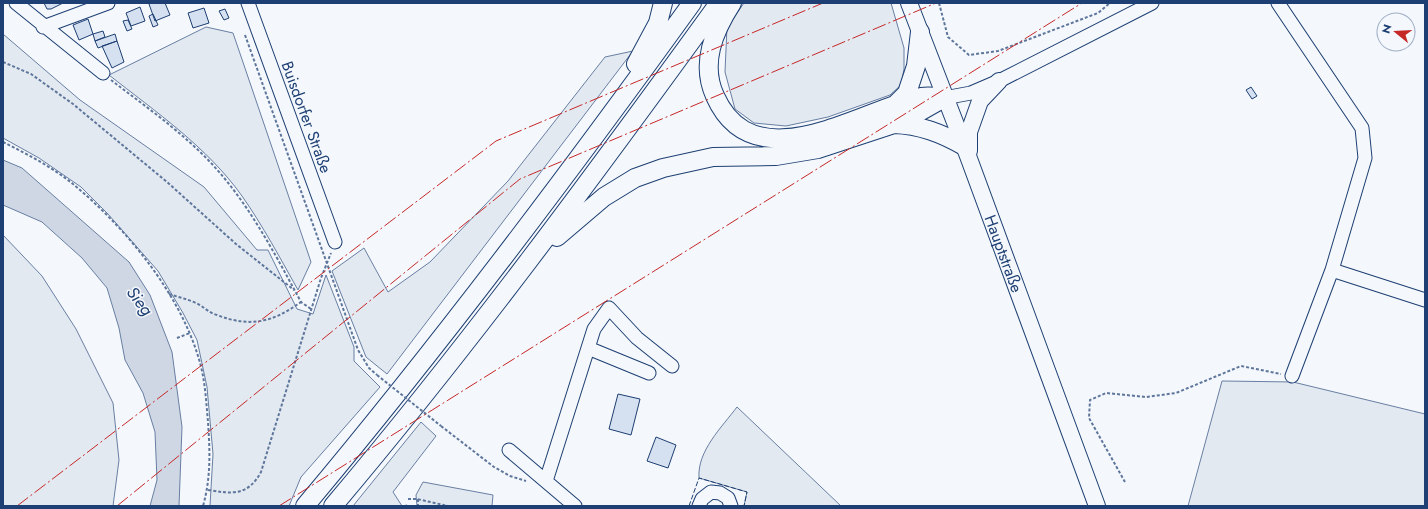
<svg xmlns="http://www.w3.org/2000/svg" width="1428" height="509" font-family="Jost,sans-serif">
<rect width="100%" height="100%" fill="#f4f7fb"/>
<path fill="#e3e9f0" stroke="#687fa3" d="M 744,3 L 891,3 L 904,48 L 904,69 L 901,85 L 890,95 L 828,117 L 786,126 L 754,123 L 735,109 L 725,72 L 727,27 Z
M 206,27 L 233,33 L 311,262 L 298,290 C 280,258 263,226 242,196 C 207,147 156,112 109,75 Z
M 3,34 L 80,100 L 204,187 L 257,250 L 268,250 L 297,309 L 313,314 L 326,275 L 354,347 L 354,361 L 380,387 L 301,477 L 289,506 L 210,506 L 213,454 L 207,387 L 197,340 L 183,313 L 158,271 L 108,214 L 81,187 L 39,158 L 3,138 Z
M 633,51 L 387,374 L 366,357 L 332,271 L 364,248 L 388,292 L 430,262 L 508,181 L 605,57 Z
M 3,235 L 42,276 L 76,329 L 113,403 L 119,460 L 113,506 L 3,506 Z
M 1222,381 L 1293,382 L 1425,414 L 1425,506 L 1188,506 Z
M 737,407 L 841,506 L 744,506 L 747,492 L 699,478 C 697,451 722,427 737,407 Z
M 421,422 L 436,436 L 393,492 L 402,506 L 353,506 Z
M 423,482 L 493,495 L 492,506 L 417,506 L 416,495 Z"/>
<path fill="#cfd7e4" stroke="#687fa3" d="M 3,160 L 22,168 L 129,262 L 150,295 L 172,352 L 182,427 L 179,506 L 150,506 L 157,480 L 155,432 L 143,393 L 125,360 L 119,328 L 107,288 L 82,258 L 42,222 L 3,205 Z"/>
<path fill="#d5e0f0" stroke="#1d3f73" d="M 44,3 L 63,3 L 51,9 L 47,9 Z
M 152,3 L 165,3 L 170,15 L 155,21 L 149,4 Z
M 140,7 L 145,21 L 131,26 L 126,13 Z
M 204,8 L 209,23 L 193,28 L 188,13 Z
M 225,9 L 229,18 L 224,20 L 219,11 Z
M 153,14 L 158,25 L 153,27 L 149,16 Z
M 88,19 L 93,34 L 79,40 L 73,25 Z
M 128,20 L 132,29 L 127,31 L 123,21 Z
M 103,31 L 105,37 L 95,41 L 93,34 Z
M 115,34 L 117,41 L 98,48 L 95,41 Z
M 117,41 L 124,62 L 112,68 L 102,46 Z
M 1251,87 L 1257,96 L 1252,99 L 1246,90 Z
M 618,394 L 640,399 L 631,435 L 609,429 Z
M 656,437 L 676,445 L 668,468 L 647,461 Z"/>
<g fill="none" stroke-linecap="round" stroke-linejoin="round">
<defs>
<path id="minor" d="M 16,3 L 103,73
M 248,3 L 335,242
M 1278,3 L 1362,128 L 1365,158 L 1332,270 L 1425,300
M 43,27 L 108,3
M 944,98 L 971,93 L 999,81 L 1152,3
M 588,348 L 594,329 L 609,308 L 637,338 L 672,366
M 1292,376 L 1332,270
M 509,450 L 575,506
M 546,481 L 588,348 L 649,373
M 699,506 L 702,499 L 711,492 L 720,493 L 728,498 L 731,506"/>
<g id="major">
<path id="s1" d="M 909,3 L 968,156 L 1097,506"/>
<path d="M 969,151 L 969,132 L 980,101 L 999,81"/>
</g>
<path id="highway" d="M 732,3 C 714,31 700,63 715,96 C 753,182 857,113 917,98 C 926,95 936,97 944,98
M 636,64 L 658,23 L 663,3
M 896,104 L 907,93 L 916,66 L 920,32
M 894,124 C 920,125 941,133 964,146
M 557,237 L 604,197 L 635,178 L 663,168 L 713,157 L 776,156 L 818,149 L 894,124 L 921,111 L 944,98
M 305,506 C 441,344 568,175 692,3
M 333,506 C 469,345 595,174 719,3"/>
</defs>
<use href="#minor" stroke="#1d3f73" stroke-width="15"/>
<use href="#major" stroke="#1d3f73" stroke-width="18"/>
<use href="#highway" stroke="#1d3f73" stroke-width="20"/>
<path stroke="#5e769c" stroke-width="2" stroke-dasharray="3 2" stroke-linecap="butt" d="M 939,3 L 948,37 L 969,55 L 998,51 L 1098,13 L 1110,3
M 245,35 L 358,350 L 369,368 L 377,375
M 3,62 L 31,74 L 73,104 L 167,182 L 236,244 L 294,290
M 111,80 C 145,106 182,132 212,164 C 249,204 275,254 301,302 L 311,309
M 3,142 C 27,154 52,167 73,184 C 125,227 178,291 198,356 C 205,377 206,400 208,422 C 210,451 211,478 203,506
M 169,294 C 178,297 187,299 196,303 C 203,306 209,313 217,315 C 251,328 273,322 301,302
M 177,338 L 190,333
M 441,426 L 494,467 L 510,476 L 526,481
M 1125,482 L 1089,418 L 1090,400 L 1106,393 L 1146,397 L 1176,393 L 1241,366 L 1281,374
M 208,490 C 232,494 248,496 261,472 L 321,278 L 331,253
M 408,499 L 417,499 L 448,506
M 418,499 L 418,506
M 406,506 L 407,505"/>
<use href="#minor" stroke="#f4f7fb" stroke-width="13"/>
<use href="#major" stroke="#f4f7fb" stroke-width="16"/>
<use href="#highway" stroke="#f4f7fb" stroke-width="18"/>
<path stroke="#5e769c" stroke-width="2" stroke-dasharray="3 2" stroke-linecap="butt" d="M 377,375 L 441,426"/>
<path stroke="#1d3f73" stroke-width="1" stroke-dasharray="5 2" stroke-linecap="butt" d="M 689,506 L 699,478 L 747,492 L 744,506"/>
<path stroke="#c62828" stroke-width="1" stroke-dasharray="14 3 2 3" stroke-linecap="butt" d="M 17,506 L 496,141 L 823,3
M 117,506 L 520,179 L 936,3
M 279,506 L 1082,3"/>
</g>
<g text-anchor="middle" stroke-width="3" stroke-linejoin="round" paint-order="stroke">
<g font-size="16" fill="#1d3f73" stroke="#f4f7fb">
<text transform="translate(307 117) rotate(70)" y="6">Buisdorfer Straße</text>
<text dy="6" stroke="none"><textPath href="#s1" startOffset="268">Hauptstraße</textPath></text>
</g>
<g font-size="17" font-style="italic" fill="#1d3f73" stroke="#f4f7fb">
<text transform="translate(140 301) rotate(53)" y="6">Sieg</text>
</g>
</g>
<rect width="1428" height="509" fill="none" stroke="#1d3f73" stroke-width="8"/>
<g transform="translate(1396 32) rotate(288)"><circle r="19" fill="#f4f7fb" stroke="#9eadc5"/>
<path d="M0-3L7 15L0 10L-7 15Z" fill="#c62828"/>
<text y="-6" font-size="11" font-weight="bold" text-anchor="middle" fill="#1d3f73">N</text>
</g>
</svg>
